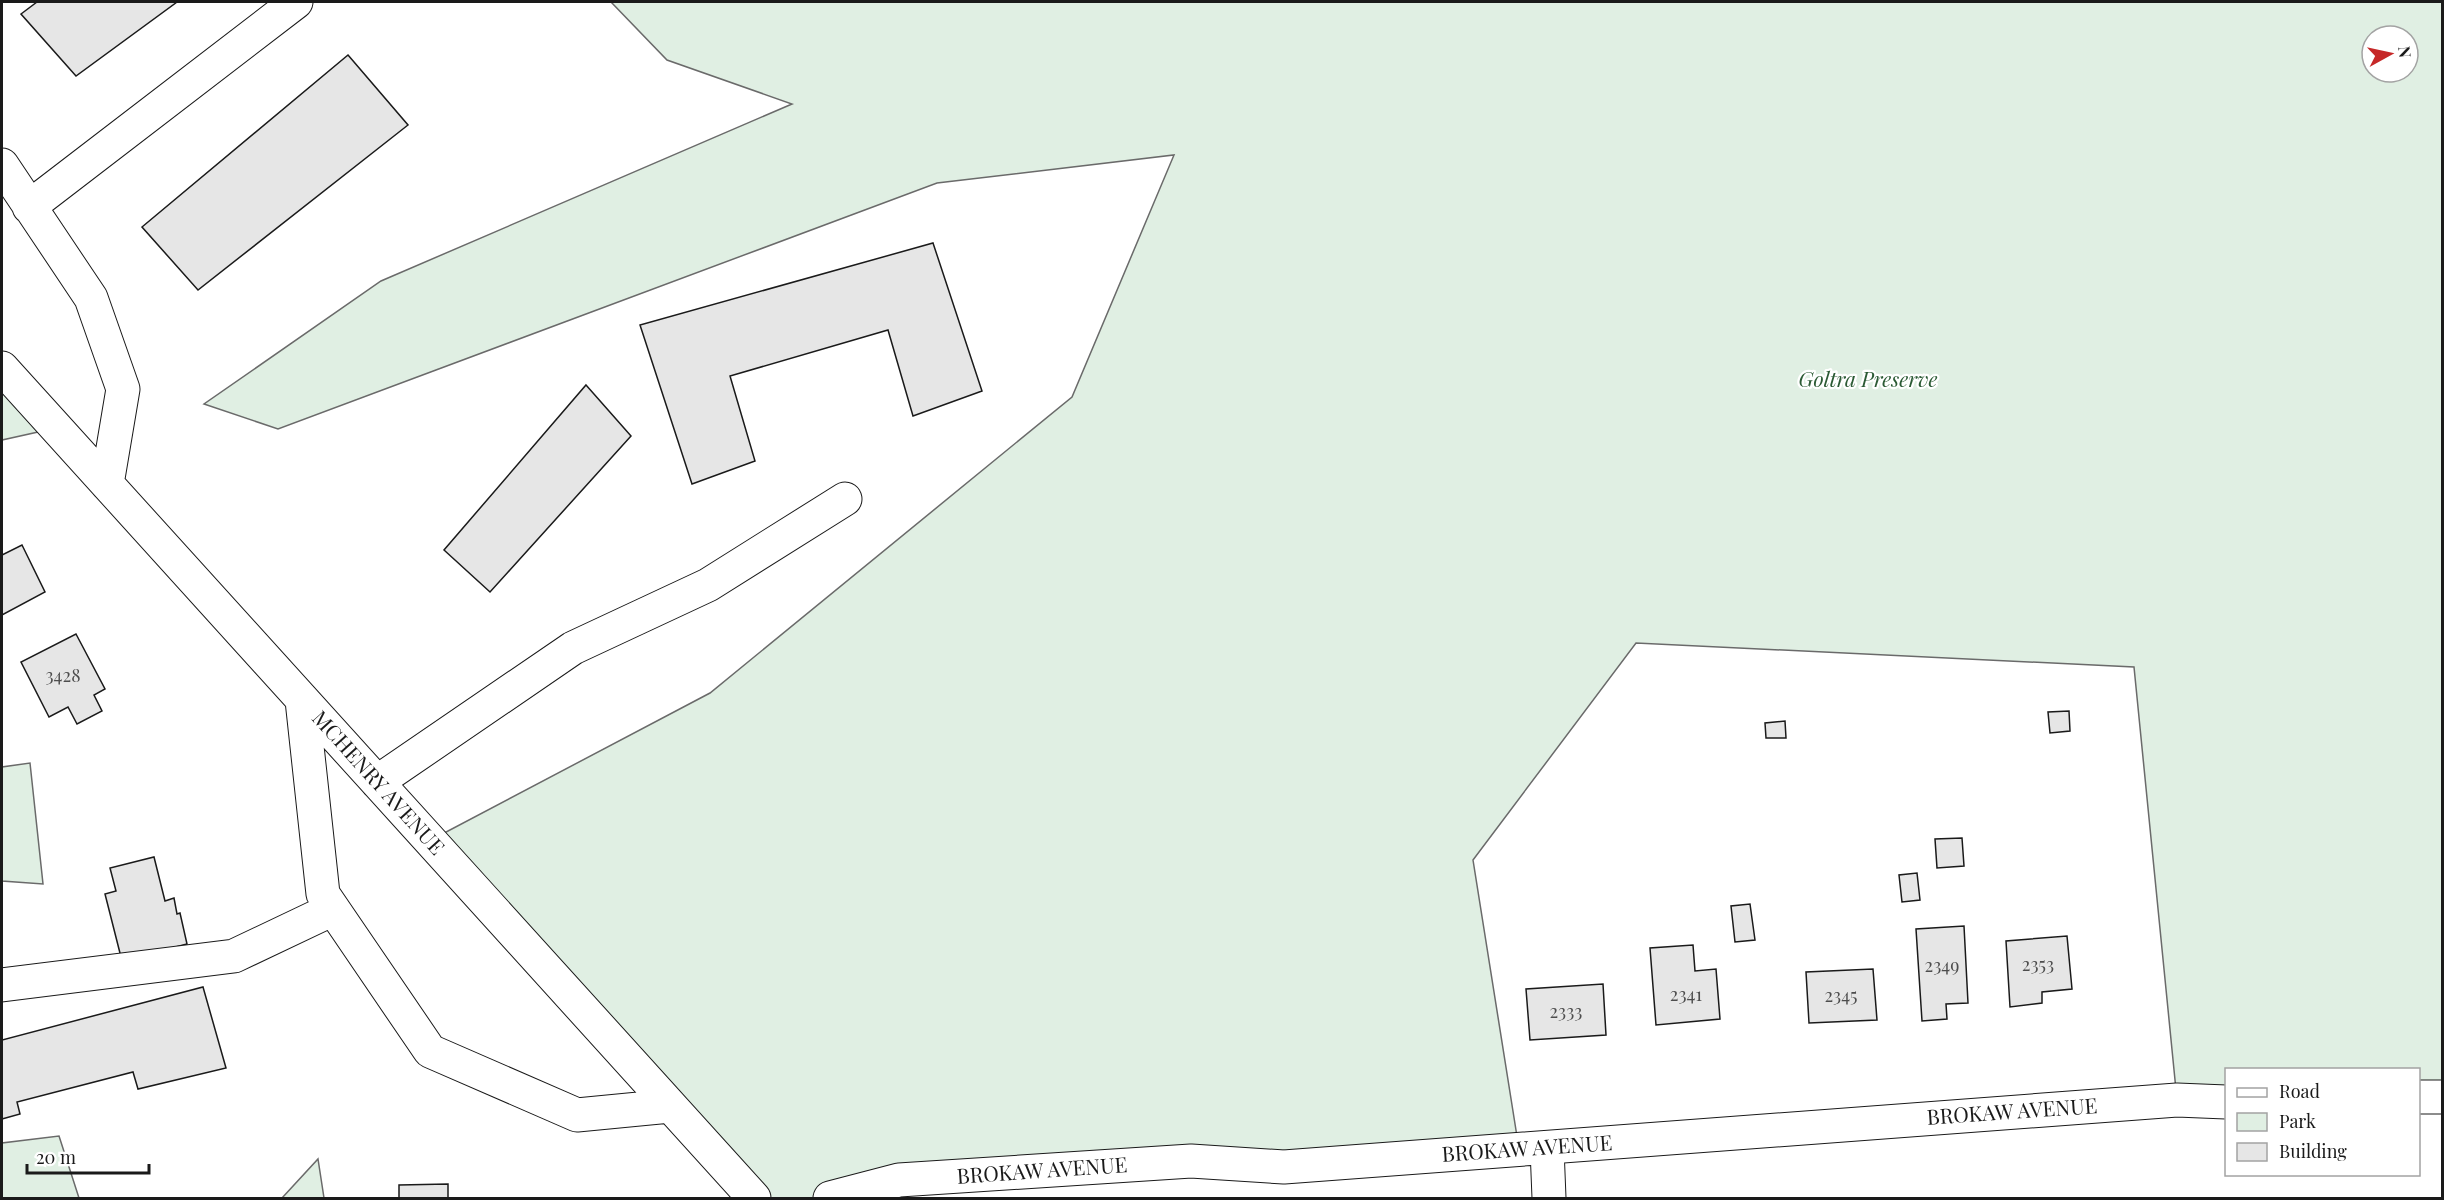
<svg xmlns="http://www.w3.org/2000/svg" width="2444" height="1200" font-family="'Playfair Display',serif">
<rect width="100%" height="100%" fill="#fff"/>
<path fill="#e0efe3" stroke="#6a6a6a" stroke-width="1.5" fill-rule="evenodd" d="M 611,2 L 2442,2 L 2442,1097 L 2419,1097 L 2418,1070 L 2226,1070 L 2226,1102 L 2177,1100 L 2134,667 L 1636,643 L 1473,860 L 1519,1149 L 830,1198 L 754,1198 L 429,841 L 710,693 L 1072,397 L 1174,155 L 937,183 L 278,429 L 204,404 L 381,281 L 792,104 L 667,60 ZM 2372,36 L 2408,36 L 2408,72 L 2372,72 Z
M 2,368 L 56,428 L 2,440 Z
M 30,763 L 43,884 L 2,881 L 2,767 Z
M 59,1136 L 79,1198 L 2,1198 L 2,1143 Z
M 318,1159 L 324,1198 L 282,1198 Z"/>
<path fill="#e6e6e6" stroke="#1a1a1a" stroke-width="1.5" d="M 37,2 L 177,2 L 76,76 L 21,14 Z
M 348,55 L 408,125 L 198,290 L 142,227 Z
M 933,243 L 982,391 L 913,416 L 888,330 L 730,376 L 755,461 L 692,484 L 640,325 Z
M 586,385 L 631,436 L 490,592 L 444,550 Z
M 22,545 L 45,592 L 2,615 L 2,555 Z
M 76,634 L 105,689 L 94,695 L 102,711 L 77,724 L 68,707 L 49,717 L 21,662 Z
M 2069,711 L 2070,731 L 2050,733 L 2048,712 Z
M 1785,721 L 1786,738 L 1766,738 L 1765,723 Z
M 1962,838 L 1964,866 L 1937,868 L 1935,839 Z
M 154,857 L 165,901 L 174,898 L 177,914 L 180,913 L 187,944 L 122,961 L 105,894 L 116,891 L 110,868 Z
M 1917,873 L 1920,900 L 1902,902 L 1899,875 Z
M 1750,904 L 1755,940 L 1735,942 L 1731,906 Z
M 1964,926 L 1968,1003 L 1946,1004 L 1947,1019 L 1922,1021 L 1916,929 Z
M 2067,936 L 2072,989 L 2042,992 L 2042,1003 L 2010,1007 L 2006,941 Z
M 1693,945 L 1695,971 L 1716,969 L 1720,1019 L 1656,1025 L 1650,948 Z
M 1873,969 L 1877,1020 L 1809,1023 L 1806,972 Z
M 1603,984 L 1606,1035 L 1530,1040 L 1526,989 Z
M 203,987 L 226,1068 L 138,1089 L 133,1072 L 17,1102 L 20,1114 L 2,1119 L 2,1040 Z
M 448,1184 L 448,1198 L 399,1198 L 399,1185 Z"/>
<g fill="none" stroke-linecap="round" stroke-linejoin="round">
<defs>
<path id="minor" d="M 2,165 L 91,298 L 123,389 L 107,484
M 29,207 L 296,2
M 2,368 L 754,1198
M 302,700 L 323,894 L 430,1051 L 577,1115 L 670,1106
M 377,782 L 573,648 L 708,585 L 845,499
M 2,985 L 234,956 L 333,909
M 2418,1097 L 2442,1097
M 1547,1148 L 1549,1198
M 830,1198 L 899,1180 L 1191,1161 L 1284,1167 L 2177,1100 L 2226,1102"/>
</defs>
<use href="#minor" stroke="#1a1a1a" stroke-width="35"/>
<use href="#minor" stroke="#fff" stroke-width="33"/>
</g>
<g text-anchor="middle" stroke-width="4.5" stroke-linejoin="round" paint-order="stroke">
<g font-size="18" fill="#4d4d4d">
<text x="63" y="682">3428</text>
<text x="2038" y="971">2353</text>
<text x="1942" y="972">2349</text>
<text x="1686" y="1001">2341</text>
<text x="1841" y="1002">2345</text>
<text x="1566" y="1018">2333</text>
</g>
<g font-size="21" font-style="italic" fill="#2b5a34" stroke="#fff">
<text x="1868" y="387">Goltra Preserve</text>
</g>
<g font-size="21" fill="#1a1a1a" stroke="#fff">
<text transform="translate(378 783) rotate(48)" y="7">MCHENRY AVENUE</text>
<text transform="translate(2012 1112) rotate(-4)" y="7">BROKAW AVENUE</text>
<text transform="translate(1527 1149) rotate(-4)" y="7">BROKAW AVENUE</text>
<text transform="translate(1042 1171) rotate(-4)" y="7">BROKAW AVENUE</text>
</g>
</g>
<rect width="2444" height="1200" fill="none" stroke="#1a1a1a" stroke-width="6"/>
<rect x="2225" y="1068" width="195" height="108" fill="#ffffff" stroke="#a3a3a3" stroke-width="1.5"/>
<rect x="2237" y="1088" width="30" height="9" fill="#ffffff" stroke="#a3a3a3" stroke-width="1.5"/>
<text x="2279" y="1098" font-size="18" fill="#1a1a1a">Road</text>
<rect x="2237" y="1113" width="30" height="18" fill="#e0efe3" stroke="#a3a3a3" stroke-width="1.5"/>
<text x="2279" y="1128" font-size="18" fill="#1a1a1a">Park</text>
<rect x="2237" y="1143" width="30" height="18" fill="#e6e6e6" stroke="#a3a3a3" stroke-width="1.5"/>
<text x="2279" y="1158" font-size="18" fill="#1a1a1a">Building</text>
<g transform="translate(2390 54) rotate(82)"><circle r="28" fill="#ffffff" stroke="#a3a3a3" stroke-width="1.5"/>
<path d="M0-4.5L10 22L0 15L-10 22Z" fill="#c62828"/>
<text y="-9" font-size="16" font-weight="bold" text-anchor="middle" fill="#1a1a1a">N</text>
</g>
<path d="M27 1164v9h122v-9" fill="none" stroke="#1a1a1a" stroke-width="3"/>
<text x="36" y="1164" font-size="18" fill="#1a1a1a" stroke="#ffffff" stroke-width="4.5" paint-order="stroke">20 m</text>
</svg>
